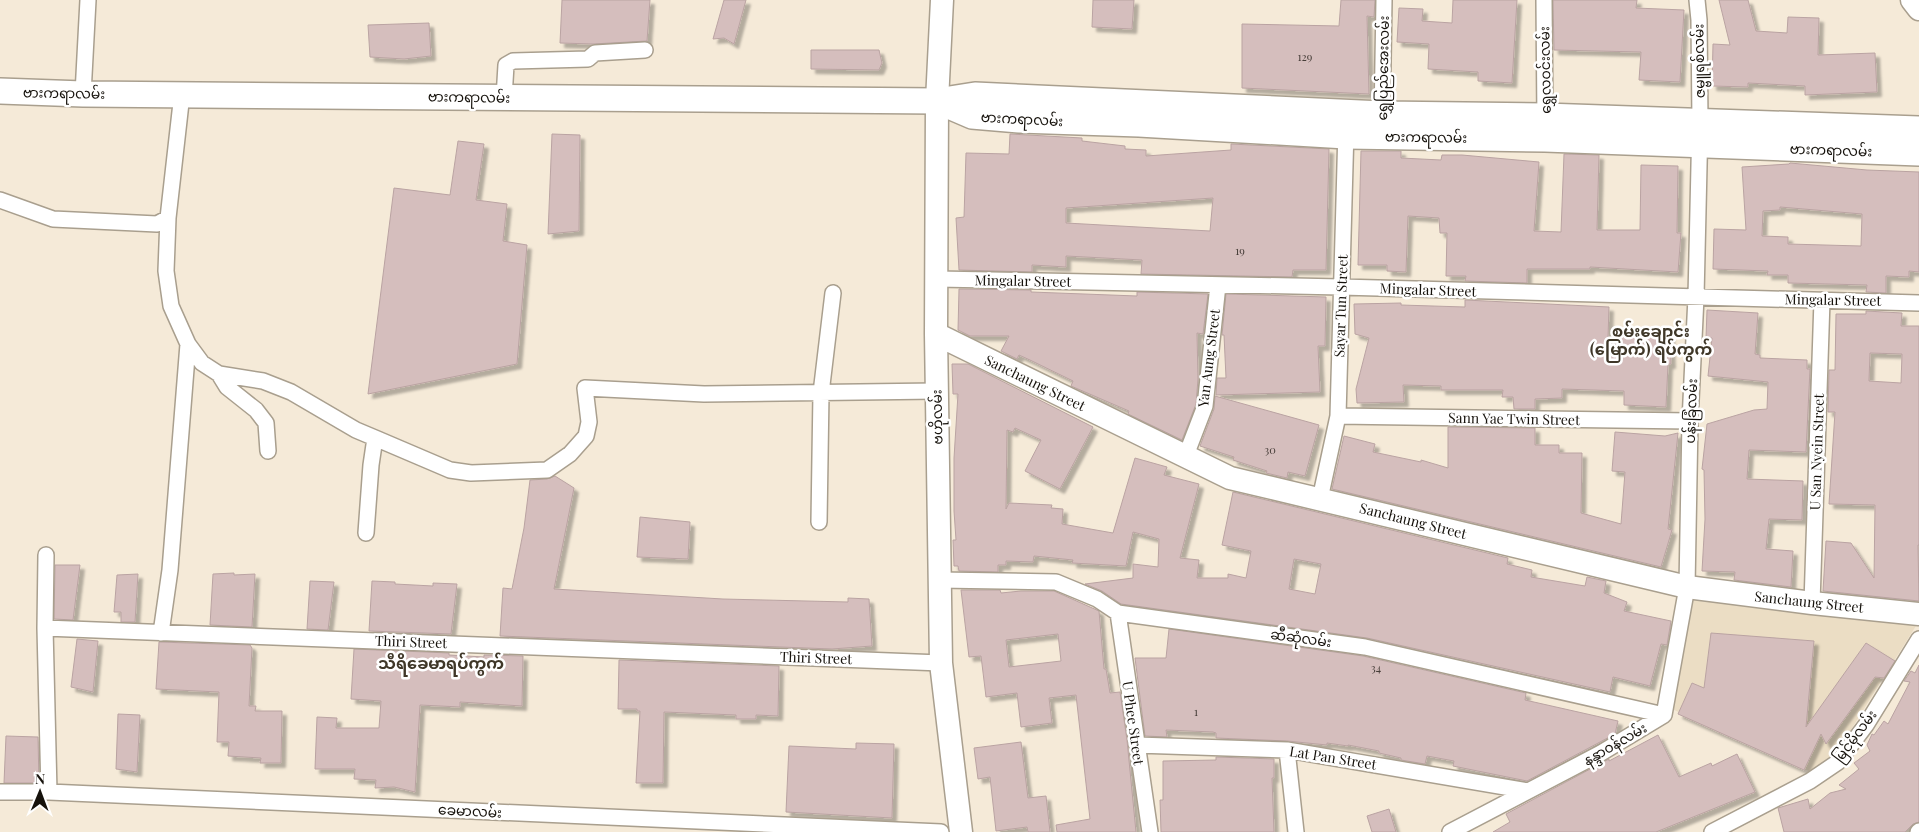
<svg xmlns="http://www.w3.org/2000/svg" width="1919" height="832" font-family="'Playfair Display','Noto Sans Myanmar',serif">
<defs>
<filter id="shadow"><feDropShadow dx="4.5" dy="4.5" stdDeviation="1" flood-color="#0004"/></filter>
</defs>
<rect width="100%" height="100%" fill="#f5ead8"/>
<path fill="#ebddc4" d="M 1694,592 L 1919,621 L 1837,752 L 1811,772 L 1672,709 Z"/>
<path fill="#d5bebd" stroke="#baa3a2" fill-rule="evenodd" filter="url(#shadow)" d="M 562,0 L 650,0 L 647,41 L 593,44 L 560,43 Z
M 724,0 L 746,0 L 734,44 L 724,38 L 713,39 Z
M 1093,0 L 1134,0 L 1132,29 L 1092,27 Z
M 1341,0 L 1375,0 L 1374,17 L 1367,16 L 1369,94 L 1242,88 L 1242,24 L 1339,26 Z
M 1453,0 L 1517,0 L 1512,83 L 1478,81 L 1478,72 L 1428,69 L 1429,44 L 1397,42 L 1399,8 L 1423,9 L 1422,21 L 1452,23 Z
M 1553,0 L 1637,0 L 1636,8 L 1684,10 L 1680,82 L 1639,80 L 1641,52 L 1554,50 Z
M 1719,0 L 1748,0 L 1756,31 L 1787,33 L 1788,17 L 1819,18 L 1818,55 L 1875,53 L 1877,92 L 1805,95 L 1805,86 L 1748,83 L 1748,87 L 1712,86 L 1713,44 L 1730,45 Z
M 429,23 L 431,56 L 404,59 L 370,57 L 368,25 Z
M 811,50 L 879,50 L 882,63 L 879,70 L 811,69 Z
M 552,134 L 580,135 L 579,231 L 548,234 Z
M 1010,134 L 1082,138 L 1082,141 L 1125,146 L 1125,149 L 1146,150 L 1146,156 L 1231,150 L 1231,144 L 1329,149 L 1326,270 L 1293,270 L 1292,277 L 1141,274 L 1142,260 L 1066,256 L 1066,267 L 1032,265 L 1032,272 L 959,270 L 956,218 L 964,217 L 966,153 L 1009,154 ZM 1213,198 L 1210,231 L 1066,223 L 1066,208 Z
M 458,141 L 484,144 L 476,200 L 507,204 L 503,241 L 527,245 L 517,364 L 368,394 L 394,188 L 450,195 Z
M 1361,151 L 1401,151 L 1401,158 L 1441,160 L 1442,155 L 1462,155 L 1539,162 L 1534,231 L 1561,232 L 1564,154 L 1599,155 L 1597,230 L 1640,230 L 1641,165 L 1678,166 L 1677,233 L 1681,233 L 1678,272 L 1590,267 L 1590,269 L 1527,269 L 1527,283 L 1465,281 L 1466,276 L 1446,276 L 1447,233 L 1440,233 L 1439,218 L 1408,216 L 1406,272 L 1387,271 L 1387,265 L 1358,265 Z
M 1790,163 L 1867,170 L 1919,172 L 1919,272 L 1909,271 L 1909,277 L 1886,276 L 1886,293 L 1866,292 L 1867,285 L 1788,283 L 1788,275 L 1767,275 L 1768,271 L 1713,269 L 1714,229 L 1746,230 L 1742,167 L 1789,164 ZM 1780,207 L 1862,214 L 1861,246 L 1788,244 L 1788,237 L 1762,236 L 1763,211 L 1780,210 Z
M 959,289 L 1031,290 L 1031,292 L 1137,296 L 1137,292 L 1208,294 L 1203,334 L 1197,333 L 1198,379 L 1196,404 L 1182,440 L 1128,414 L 1129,411 L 1071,386 L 1073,381 L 1032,361 L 1019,355 L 1017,359 L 1001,351 L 1009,336 L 970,336 L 958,330 Z
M 1226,294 L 1326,297 L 1325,346 L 1318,346 L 1320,392 L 1216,395 L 1217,378 L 1226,378 L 1224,335 L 1222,335 Z
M 1465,300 L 1609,307 L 1608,338 L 1670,336 L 1671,364 L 1668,364 L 1666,407 L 1624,405 L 1624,391 L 1562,389 L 1562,398 L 1535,399 L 1535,409 L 1514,409 L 1513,397 L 1502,397 L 1503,390 L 1441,390 L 1441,386 L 1403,385 L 1404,402 L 1357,403 L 1356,389 L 1369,338 L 1355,334 L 1354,304 L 1401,303 L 1401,305 L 1465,307 Z
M 1707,310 L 1758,313 L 1755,354 L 1760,355 L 1760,358 L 1807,360 L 1807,369 L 1810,369 L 1806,452 L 1749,450 L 1747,479 L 1803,481 L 1802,520 L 1769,519 L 1766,549 L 1793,551 L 1791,587 L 1734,580 L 1735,572 L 1702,571 L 1705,519 L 1704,470 L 1702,469 L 1707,424 L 1754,410 L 1767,409 L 1768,382 L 1708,376 L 1712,338 L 1706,338 Z
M 1866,311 L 1902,313 L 1901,326 L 1919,326 L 1919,545 L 1918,545 L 1919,601 L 1823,591 L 1826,541 L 1851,543 L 1874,578 L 1875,505 L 1829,504 L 1835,412 L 1828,412 L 1829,370 L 1835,370 L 1836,314 L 1866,314 ZM 1870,353 L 1902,354 L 1901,383 L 1869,381 Z
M 952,364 L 968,364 L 1093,427 L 1060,489 L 1025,471 L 1041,440 L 1015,428 L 1013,432 L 1007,430 L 1006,509 L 1009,503 L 1052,505 L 1051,508 L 1063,509 L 1062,524 L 1113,533 L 1135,458 L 1167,467 L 1164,475 L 1199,484 L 1180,558 L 1199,560 L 1197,578 L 1228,578 L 1228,574 L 1246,578 L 1251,551 L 1222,545 L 1233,492 L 1508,558 L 1507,564 L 1532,570 L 1531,577 L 1585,586 L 1587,577 L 1606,581 L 1604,593 L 1627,602 L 1624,611 L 1671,621 L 1667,645 L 1661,644 L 1650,686 L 1613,677 L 1610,692 L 1367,638 L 1121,604 L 1102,591 L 1085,584 L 1133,578 L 1133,564 L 1158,567 L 1159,539 L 1133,532 L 1126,566 L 1072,563 L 1073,560 L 1034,556 L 1033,562 L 1006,561 L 1006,565 L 998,565 L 998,572 L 959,571 L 958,566 L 954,566 L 953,540 L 956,540 L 954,511 L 954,458 L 958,394 L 953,394 ZM 1294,559 L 1321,564 L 1315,594 L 1289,589 Z
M 1215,396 L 1319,425 L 1305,476 L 1288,472 L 1287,478 L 1266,473 L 1267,471 L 1233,460 L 1234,457 L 1200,446 L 1214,409 Z
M 1448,427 L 1535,428 L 1535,445 L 1559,445 L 1559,453 L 1582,453 L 1581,513 L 1621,524 L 1625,472 L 1612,471 L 1615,432 L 1665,436 L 1678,433 L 1668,529 L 1672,530 L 1661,567 L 1332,489 L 1344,436 L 1375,444 L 1373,452 L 1421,462 L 1421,460 L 1448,468 Z
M 555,476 L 574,488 L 554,589 L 723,599 L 848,602 L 848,598 L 869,599 L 872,646 L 832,649 L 500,636 L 503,588 L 512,589 L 524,528 L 530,480 L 547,479 Z
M 640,517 L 690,522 L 688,559 L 637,557 Z
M 55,565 L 80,565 L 73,620 L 54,619 Z
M 234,573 L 234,575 L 255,574 L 252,627 L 210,625 L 213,574 Z
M 138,574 L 135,622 L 121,622 L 121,612 L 114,612 L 117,575 Z
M 310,581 L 334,582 L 328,630 L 307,629 Z
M 372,581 L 395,582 L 395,584 L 433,586 L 433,583 L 457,584 L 451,634 L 369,631 Z
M 961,590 L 1000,590 L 1001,593 L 1021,591 L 1054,591 L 1099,611 L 1104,669 L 1106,669 L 1110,693 L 1120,692 L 1127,740 L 1136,832 L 1057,832 L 1056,825 L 1090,819 L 1076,695 L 1049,698 L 1052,723 L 1021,727 L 1017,693 L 986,697 L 981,656 L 969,657 ZM 1058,634 L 1061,661 L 1009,667 L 1006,640 Z
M 1169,629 L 1363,656 L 1526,693 L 1525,700 L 1618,721 L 1615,734 L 1527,781 L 1453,766 L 1454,761 L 1427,756 L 1425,764 L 1401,760 L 1401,758 L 1379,753 L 1379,751 L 1348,745 L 1348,746 L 1327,743 L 1327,745 L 1287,741 L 1216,738 L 1216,733 L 1213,732 L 1166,730 L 1167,737 L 1145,736 L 1135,658 L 1166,658 Z
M 1711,633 L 1814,641 L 1806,727 L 1866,643 L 1895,661 L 1884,678 L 1875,677 L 1826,744 L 1821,734 L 1804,770 L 1678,714 L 1692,683 L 1704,688 Z
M 77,639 L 98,641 L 93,692 L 71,687 Z
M 159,642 L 250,645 L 252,648 L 249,706 L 256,706 L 255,711 L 282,711 L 281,763 L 260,763 L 261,758 L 228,756 L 229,742 L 217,742 L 219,692 L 156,689 Z
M 354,649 L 449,653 L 449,655 L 484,657 L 484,655 L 523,656 L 522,706 L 460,702 L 460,707 L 420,705 L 415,792 L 394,787 L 375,788 L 376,780 L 354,779 L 355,769 L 315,769 L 317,717 L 337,718 L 336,728 L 379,728 L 381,701 L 351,699 Z
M 619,660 L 779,666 L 778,716 L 756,715 L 756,719 L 736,719 L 736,715 L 664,712 L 663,783 L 636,783 L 640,711 L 637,711 L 637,709 L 618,709 Z
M 1919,665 L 1919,822 L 1913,824 L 1905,832 L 1784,832 L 1778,808 L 1808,799 L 1810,809 L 1830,793 L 1846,789 L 1839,785 L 1859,769 L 1854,763 L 1870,751 L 1867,745 L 1872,734 L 1874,735 L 1884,721 L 1888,724 L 1910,682 L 1904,681 L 1911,671 L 1915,673 Z
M 118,714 L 140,715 L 137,772 L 116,769 Z
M 1658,735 L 1679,777 L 1711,763 L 1712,766 L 1737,754 L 1755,792 L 1656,832 L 1493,832 L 1510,822 L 1506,814 L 1609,759 L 1609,761 Z
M 6,736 L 38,737 L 39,783 L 4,783 Z
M 1021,742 L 1028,798 L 1046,796 L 1050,832 L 1028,832 L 1027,827 L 996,831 L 990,777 L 978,779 L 974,748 Z
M 856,743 L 894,744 L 892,818 L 786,812 L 789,746 L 856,749 Z
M 1216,757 L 1274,759 L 1274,778 L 1272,778 L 1274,832 L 1161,832 L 1160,800 L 1163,800 L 1163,761 L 1216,760 Z
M 1389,809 L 1396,832 L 1372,832 L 1367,816 Z"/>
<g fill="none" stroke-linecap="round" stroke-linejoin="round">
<defs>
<path id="street" d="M 1544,0 L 1545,123
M 83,94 L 88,0
M 504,98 L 506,65 L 513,61 L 588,59 L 595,53 L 645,50
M 1382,121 L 1384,0
M 0,200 L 53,219 L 157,224 L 168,218 L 166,271 L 171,306 L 188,344 L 202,363 L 219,374 L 263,381 L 291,392 L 356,430 L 375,438 L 371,465 L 366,533
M 168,218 L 182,94
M 937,279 L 1341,287 L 1919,303
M 219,374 L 227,387 L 256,410 L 266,423 L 268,451
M 1338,416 L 1690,421
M 375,438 L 450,470 L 471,473 L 547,470 L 570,454 L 586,436 L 589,422 L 585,388 L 704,394 L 937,391
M 1185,458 L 1205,406 L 1218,285
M 1320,499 L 1338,416 L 1346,129
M 819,522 L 821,393 L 833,293
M 939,580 L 1056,582 L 1097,599 L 1118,613 L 1365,647 L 1664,715
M 1812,603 L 1822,300
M 1118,613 L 1150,832
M 45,628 L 46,555
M 161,633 L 170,570 L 188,344
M 1137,745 L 1287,750 L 1528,791
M 1287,750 L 1296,832
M 0,792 L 49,792 L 941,832
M 49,792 L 45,628 L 941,663
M 1450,832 L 1601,753 L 1664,715 L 1687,587 L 1690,421 L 1696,297 L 1700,122 L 1699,20 L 1697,0
M 1712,832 L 1810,781 L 1838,762 L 1866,725 L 1919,639
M 1918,832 L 1919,831"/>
<path id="secondary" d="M 942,0 L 937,101 L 936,334 L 941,663 L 961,832
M 1912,0 L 1919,9
M 936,334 L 1230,478 L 1687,587 L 1812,603 L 1919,614"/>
<path id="primary" d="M 0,91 L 83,94 L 937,101 L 975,95 L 1382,114 L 1545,116 L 1919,129
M 937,101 L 972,116 L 1019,120 L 1139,124 L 1346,136 L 1545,139 L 1919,153"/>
</defs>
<use href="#street" stroke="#a99f8e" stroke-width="18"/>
<use href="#secondary" stroke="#a99f8e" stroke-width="25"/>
<use href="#primary" stroke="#a99f8e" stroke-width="28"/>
<use href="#street" stroke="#fff" stroke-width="15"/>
<use href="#secondary" stroke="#fff" stroke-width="22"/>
<use href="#primary" stroke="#fff" stroke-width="25"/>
</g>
<g text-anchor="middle" stroke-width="5" stroke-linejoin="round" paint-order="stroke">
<g font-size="11" fill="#463d38">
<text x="1305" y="61">129</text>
<text x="1240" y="255">19</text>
<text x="1270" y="454">30</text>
<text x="1376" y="672">34</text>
<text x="1196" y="716">1</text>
</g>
<g font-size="14" fill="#16120c" stroke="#fff">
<text transform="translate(1699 61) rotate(-91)" y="5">ဇမ္ဗူရစ်လမ်း</text>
<text transform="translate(1383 68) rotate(-89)" y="5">ရွှေပြည်အေးလမ်း</text>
<text transform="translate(1545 70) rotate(-91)" y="5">ရွှေလဝင်းလမ်း</text>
<text transform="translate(64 93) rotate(1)" y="5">ဗားကရာလမ်း</text>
<text transform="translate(469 97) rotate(1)" y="5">ဗားကရာလမ်း</text>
<text transform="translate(1022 119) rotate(3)" y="5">ဗားကရာလမ်း</text>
<text transform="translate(1426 137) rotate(1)" y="5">ဗားကရာလမ်း</text>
<text transform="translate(1831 150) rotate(2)" y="5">ဗားကရာလမ်း</text>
<text transform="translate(1023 281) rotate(1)" y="5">Mingalar Street</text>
<text transform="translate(1428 290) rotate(2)" y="5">Mingalar Street</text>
<text transform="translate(1833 300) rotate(1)" y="5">Mingalar Street</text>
<text transform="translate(1341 306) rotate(-88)" y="5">Sayar Tun Street</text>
<text transform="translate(1209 358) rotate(-83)" y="5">Yan Aung Street</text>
<text transform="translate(1035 383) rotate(26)" y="5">Sanchaung Street</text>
<text transform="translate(1691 411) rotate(-88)" y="5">ပန်းခြံလမ်း</text>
<text transform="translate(937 417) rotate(-91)" y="5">ဗဟိုလမ်း</text>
<text transform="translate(1514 419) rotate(1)" y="5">Sann Yae Twin Street</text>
<text transform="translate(1817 452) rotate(-88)" y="5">U San Nyein Street</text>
<text transform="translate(1413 521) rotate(14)" y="5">Sanchaung Street</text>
<text transform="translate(1809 602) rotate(6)" y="5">Sanchaung Street</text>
<text transform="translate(1301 638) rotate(8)" y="5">ဆီဆုံလမ်း</text>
<text transform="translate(411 642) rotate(2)" y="5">Thiri Street</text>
<text transform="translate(816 658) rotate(2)" y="5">Thiri Street</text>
<text transform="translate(1133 723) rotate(82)" y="5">U Phee Street</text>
<text transform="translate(1855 736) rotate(-53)" y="5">မြင့်မိုလမ်း</text>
<text transform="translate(1615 744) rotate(-30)" y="5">နန္ဒာ၀န်လမ်း</text>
<text transform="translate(1333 758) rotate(9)" y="5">Lat Pan Street</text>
<text transform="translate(470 811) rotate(3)" y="5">ခေမာလမ်း</text>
</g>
<g font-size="16" font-weight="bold" fill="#3f3728" stroke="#fff">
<text x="1651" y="337">စမ်းချောင်း<tspan x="1651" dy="18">(မြောက်) ရပ်ကွက်</tspan></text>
<text x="441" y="669">သီရိခေမာရပ်ကွက်</text>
</g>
</g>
<g transform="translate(40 792) rotate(1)" stroke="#ffffff" stroke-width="4" paint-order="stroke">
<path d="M0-4L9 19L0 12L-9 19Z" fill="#16120c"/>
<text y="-8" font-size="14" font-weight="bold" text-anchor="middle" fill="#16120c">N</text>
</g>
</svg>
